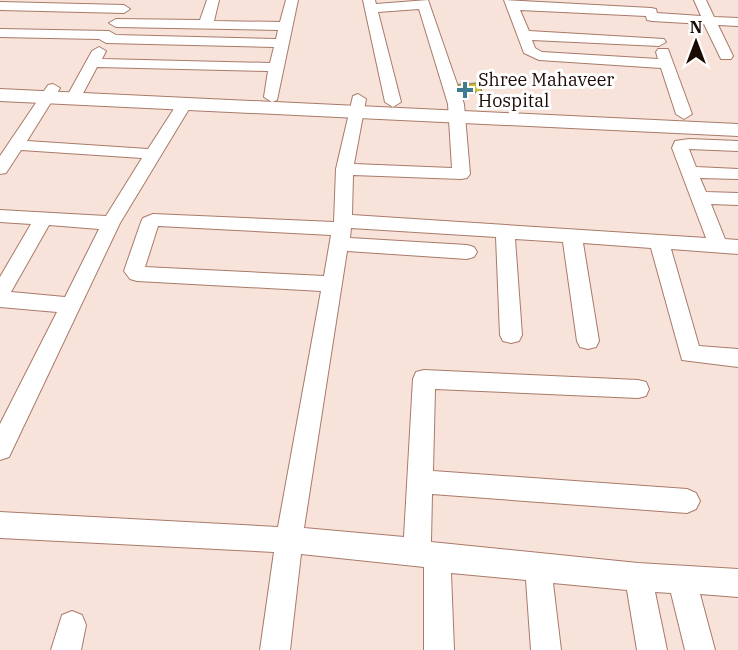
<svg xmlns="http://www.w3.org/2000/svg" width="738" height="650" font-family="'IBM Plex Serif',serif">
<rect width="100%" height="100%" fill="#f8e3db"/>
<path fill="#cdbd36" stroke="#969062" stroke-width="1.5" d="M 479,83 L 482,92 L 455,94 L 452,85 Z"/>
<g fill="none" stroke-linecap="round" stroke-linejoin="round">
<defs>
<path id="minor" d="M 207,0 L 219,0 L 214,21 L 280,22 L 286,0 L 298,0 L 277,100 L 272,102 L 264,97 L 268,71 L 97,67 L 79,101 L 69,101 L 66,98 L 92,51 L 99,47 L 106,51 L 102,59 L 270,63 L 274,47 L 106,43 L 99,39 L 0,37 L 0,29 L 109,31 L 116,35 L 276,39 L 278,30 L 116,27 L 109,23 L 116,19 L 200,20 Z
M 363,0 L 375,0 L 376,4 L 428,0 L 464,104 L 470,174 L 467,178 L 461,179 L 353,175 L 352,215 L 706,238 L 672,148 L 675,141 L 689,139 L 738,141 L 738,151 L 689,149 L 696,167 L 738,169 L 738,179 L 700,178 L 706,192 L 738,193 L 738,205 L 711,204 L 725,239 L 738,240 L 738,254 L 671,249 L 699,346 L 738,349 L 738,367 L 682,360 L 651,248 L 583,243 L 599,341 L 596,347 L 588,349 L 580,347 L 577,341 L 563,242 L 515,239 L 522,335 L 519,341 L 511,343 L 503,341 L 500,335 L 496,237 L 351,228 L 350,238 L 467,245 L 474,247 L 477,252 L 474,257 L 467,259 L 347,251 L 304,528 L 404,537 L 413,379 L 416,372 L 424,370 L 638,380 L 646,382 L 649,389 L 646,396 L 638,398 L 435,389 L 433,471 L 687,489 L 696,493 L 700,501 L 696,509 L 687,513 L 432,494 L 431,542 L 638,563 L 738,569 L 738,597 L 700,594 L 715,650 L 685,650 L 671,593 L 655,592 L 667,650 L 637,650 L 627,590 L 553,583 L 561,650 L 531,650 L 526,580 L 451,573 L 454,650 L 424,650 L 424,567 L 301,554 L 290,650 L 260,650 L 274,552 L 0,538 L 0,512 L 278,527 L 321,291 L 137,281 L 130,279 L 124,271 L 141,222 L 143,218 L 153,214 L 334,222 L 336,169 L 353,96 L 358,94 L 366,99 L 354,164 L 452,168 L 448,104 L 419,9 L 378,12 L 401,102 L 393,107 L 385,102 ZM 158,226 L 331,235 L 324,276 L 145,267 Z
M 504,0 L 651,8 L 656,9 L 657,13 L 701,16 L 694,0 L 706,0 L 714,17 L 738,18 L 738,26 L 718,25 L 733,56 L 731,59 L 721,59 L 704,24 L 652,21 L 647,20 L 646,16 L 520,10 L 529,31 L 664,39 L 666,42 L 659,46 L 532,40 L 535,48 L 542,52 L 658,59 L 656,52 L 658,49 L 668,49 L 692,114 L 684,119 L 676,114 L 661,68 L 539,60 L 524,53 Z
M 0,2 L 124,5 L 130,9 L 124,13 L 0,10 Z
M 53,84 L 60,88 L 27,141 L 148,149 L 179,101 L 189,101 L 192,104 L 120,223 L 9,457 L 0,460 L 0,424 L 57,312 L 0,307 L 0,277 L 31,224 L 0,222 L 0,210 L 106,216 L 142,158 L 21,150 L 6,173 L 0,174 L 0,156 L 48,85 ZM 49,225 L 99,229 L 65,297 L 11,292 Z
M 72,611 L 82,615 L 86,625 L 81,650 L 51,650 L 62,615 Z"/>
<path id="tertiary" d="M 0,89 L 738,124 L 738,136 L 0,101 Z"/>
</defs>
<use href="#minor" stroke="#a97a68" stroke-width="2"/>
<use href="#tertiary" stroke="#a97a68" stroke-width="2"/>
<use href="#minor" fill="#fff" fill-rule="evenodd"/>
<use href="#tertiary" fill="#fff" fill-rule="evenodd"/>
</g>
<path fill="#3d7c91" stroke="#fff" stroke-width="2" d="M462 81h6v6h6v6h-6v6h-6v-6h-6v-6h6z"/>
<g text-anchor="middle" stroke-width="6" stroke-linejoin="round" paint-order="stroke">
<g font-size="18" fill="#1c0b05" stroke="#fff" text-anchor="start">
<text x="478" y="86">Shree Mahaveer<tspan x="478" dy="21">Hospital</tspan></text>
</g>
</g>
<g transform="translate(696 42)" stroke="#ffffff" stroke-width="4.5" paint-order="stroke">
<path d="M0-4.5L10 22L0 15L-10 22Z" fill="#1c0b05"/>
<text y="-9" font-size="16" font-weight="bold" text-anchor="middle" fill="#1c0b05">N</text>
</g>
</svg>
